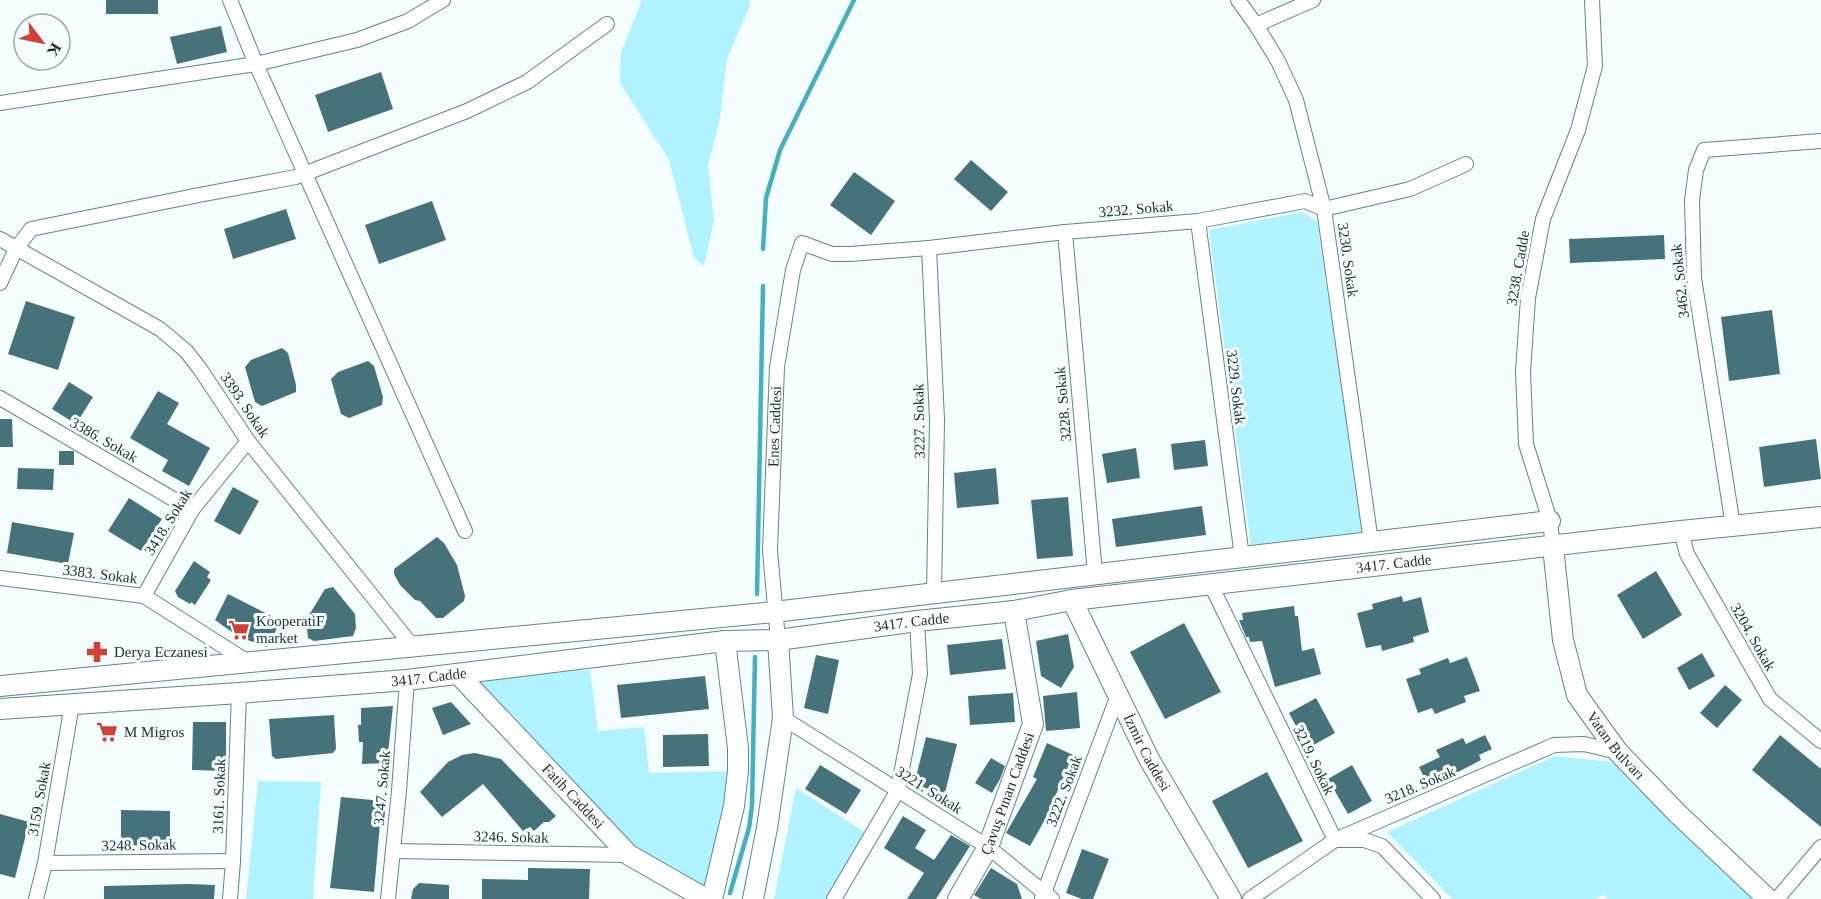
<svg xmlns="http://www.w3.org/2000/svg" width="1821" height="899" font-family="'Times New Roman',serif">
<rect width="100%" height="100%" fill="#f4fdff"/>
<path fill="#b0f2fd" d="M 642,0 L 750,0 L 749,8 L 727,59 L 719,124 L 708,165 L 714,221 L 704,266 L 694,258 L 669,160 L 620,83 L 621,52 Z
M 1302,212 L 1317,221 L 1363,532 L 1251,545 L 1209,230 Z
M 590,670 L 598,731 L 644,727 L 649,773 L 738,771 L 708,895 L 631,850 L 474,678 Z
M 1555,756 L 1613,762 L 1753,899 L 1608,899 L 1603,895 L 1595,899 L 1452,899 L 1387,832 Z
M 258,781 L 321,782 L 313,899 L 246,899 Z
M 796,788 L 871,836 L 829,899 L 774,899 Z"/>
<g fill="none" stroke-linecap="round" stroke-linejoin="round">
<path stroke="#48afbf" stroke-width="4.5" d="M 763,249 L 766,198 L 780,150 L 854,0
M 757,594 L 763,286
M 730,893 L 749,828 L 752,806 L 755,657"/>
</g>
<path fill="#467279" d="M 106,0 L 158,0 L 158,14 L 106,14 Z
M 221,26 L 227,52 L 177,64 L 170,37 Z
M 381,72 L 393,109 L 328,132 L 315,95 Z
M 971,160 L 1008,192 L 991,211 L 954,179 Z
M 854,172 L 895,201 L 871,235 L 830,205 Z
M 432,201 L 446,240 L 379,264 L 365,225 Z
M 286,209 L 296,239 L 233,259 L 224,229 Z
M 1664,235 L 1665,259 L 1570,263 L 1569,239 Z
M 26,301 L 75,317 L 58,370 L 8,354 Z
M 1772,310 L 1780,374 L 1729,381 L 1721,317 Z
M 282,348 L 288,353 L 296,385 L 296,392 L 262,406 L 255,402 L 245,367 L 251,360 Z
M 368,361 L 374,366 L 383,397 L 382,405 L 349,418 L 341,414 L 331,379 L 338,372 Z
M 69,382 L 93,397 L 76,424 L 52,409 Z
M 158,391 L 179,403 L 167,424 L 210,448 L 189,486 L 162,471 L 168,460 L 130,438 Z
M 0,419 L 12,419 L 13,447 L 0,447 Z
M 1816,439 L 1821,479 L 1764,487 L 1759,447 Z
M 1205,440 L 1208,466 L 1174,470 L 1171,444 Z
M 1136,448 L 1140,478 L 1107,483 L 1102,454 Z
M 59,451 L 74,451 L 74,465 L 59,465 Z
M 18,468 L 54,469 L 53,490 L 17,489 Z
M 996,468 L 999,504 L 957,508 L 954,473 Z
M 233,487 L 259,501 L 240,535 L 214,521 Z
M 1068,497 L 1073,556 L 1037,559 L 1031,500 Z
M 129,498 L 162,519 L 141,551 L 108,531 Z
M 1202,506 L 1206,535 L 1116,547 L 1112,519 Z
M 12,522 L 74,533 L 68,564 L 7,553 Z
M 437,537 L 444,543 L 457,565 L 465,596 L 464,601 L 443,618 L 436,618 L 420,601 L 415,600 L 400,585 L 394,574 L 394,569 Z
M 194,561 L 210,572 L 207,577 L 211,580 L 195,605 L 191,602 L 190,604 L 178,597 L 175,591 Z
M 1656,571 L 1682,615 L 1643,639 L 1617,595 Z
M 333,587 L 355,614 L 356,628 L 353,636 L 314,641 L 308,638 L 306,620 L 325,589 Z
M 228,594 L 281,621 L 267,647 L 239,637 L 215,620 Z
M 1402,596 L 1403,602 L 1421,597 L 1429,632 L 1413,637 L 1414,642 L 1382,651 L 1381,645 L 1366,648 L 1357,613 L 1373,609 L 1372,604 Z
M 1294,606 L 1295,616 L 1298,616 L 1302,651 L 1314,648 L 1321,674 L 1275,687 L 1262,641 L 1250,642 L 1249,637 L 1246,637 L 1239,620 L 1243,620 L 1242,613 Z
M 1184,623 L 1221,692 L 1165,719 L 1130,652 Z
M 1068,634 L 1074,667 L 1061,688 L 1041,676 L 1036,641 Z
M 1002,639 L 1006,669 L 950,675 L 947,645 Z
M 1702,653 L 1715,676 L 1689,690 L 1677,668 Z
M 816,655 L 839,660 L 828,714 L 804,708 Z
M 1467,657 L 1480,691 L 1464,696 L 1466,702 L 1435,714 L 1432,708 L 1418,713 L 1406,679 L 1421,674 L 1419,669 L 1448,658 L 1450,663 Z
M 705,676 L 709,709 L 621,718 L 617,685 Z
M 1725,685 L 1742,700 L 1717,728 L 1700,713 Z
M 1077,692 L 1080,728 L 1046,731 L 1043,696 Z
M 1013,693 L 1015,722 L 970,725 L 968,696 Z
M 1316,698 L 1335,733 L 1308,748 L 1289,713 Z
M 451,702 L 471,724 L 443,735 L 432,708 Z
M 393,706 L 387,763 L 362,764 L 363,742 L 359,742 L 358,725 L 361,725 L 361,708 Z
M 334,715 L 336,749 L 333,753 L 276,759 L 272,756 L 269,719 Z
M 193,722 L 226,722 L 226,771 L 192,770 Z
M 708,734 L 709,766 L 663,767 L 663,735 Z
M 1485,735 L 1492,749 L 1479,755 L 1481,760 L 1441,781 L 1438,775 L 1426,781 L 1419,767 L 1440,757 L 1436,750 L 1463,738 L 1466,744 Z
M 1780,735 L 1821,769 L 1821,827 L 1752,770 Z
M 926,737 L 957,744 L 945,793 L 914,785 Z
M 1047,743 L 1073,755 L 1054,799 L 1056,800 L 1030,846 L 1006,833 L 1037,779 L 1033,777 Z
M 475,753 L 501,759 L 556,816 L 549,822 L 544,822 L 534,831 L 530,827 L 523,831 L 483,784 L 442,817 L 420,792 L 448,762 L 462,755 Z
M 991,758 L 1005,766 L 1000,779 L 992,793 L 975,783 Z
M 820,765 L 861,790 L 846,814 L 805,789 Z
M 1352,765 L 1372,801 L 1348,814 L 1328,779 Z
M 1267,772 L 1303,841 L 1248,868 L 1212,801 Z
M 341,797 L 382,801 L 374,892 L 330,888 Z
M 121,810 L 170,811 L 170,846 L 121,845 Z
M 0,814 L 29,822 L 15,878 L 0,874 Z
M 903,816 L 926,830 L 915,848 L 934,860 L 951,835 L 970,846 L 936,899 L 907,899 L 924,873 L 884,848 Z
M 1082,849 L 1109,859 L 1093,899 L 1082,899 L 1066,893 Z
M 528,868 L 590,869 L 589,899 L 482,899 L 482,879 L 528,880 Z
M 991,868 L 1017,884 L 1022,899 L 981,899 L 974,895 Z
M 419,883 L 449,885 L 449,899 L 411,899 L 413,889 Z
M 188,884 L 215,885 L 214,899 L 104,899 L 104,886 Z"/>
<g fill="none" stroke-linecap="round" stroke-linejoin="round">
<defs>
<g id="street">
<path d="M 230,0 L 256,64 L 465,531"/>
<path d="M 1238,0 L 1256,25 L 1278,61 L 1296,100 L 1324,209 L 1371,542"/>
<path d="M 1256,25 L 1313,0"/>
<path d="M 0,103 L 256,64 L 357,40 L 408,21 L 443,0"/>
<path d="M 1198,221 L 1242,557"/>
<path d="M 1065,232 L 1095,574"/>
<path d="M 0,239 L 160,329 L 186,351 L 200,369 L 248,441 L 413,647"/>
<path d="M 929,248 L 937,420 L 934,593"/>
<path d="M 0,283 L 16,249 L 31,229 L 199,195 L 296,177 L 467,111 L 527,82 L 607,24"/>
<path d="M 0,398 L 192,510"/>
<path d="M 1733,526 L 1694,278 L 1692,200 L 1696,170 L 1704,150 L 1821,141"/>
<path d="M 1681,531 L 1687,554 L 1770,699 L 1821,741"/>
<path d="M 1553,547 L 1550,521 L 1526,444 L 1523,372 L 1528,298 L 1543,219 L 1578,130 L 1595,66 L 1592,0"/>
<path d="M 0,578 L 144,596 L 248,662"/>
<path d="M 1211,585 L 1335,840 L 1364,840 L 1382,846 L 1433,899"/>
<path d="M 144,596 L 192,510 L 248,441"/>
<path id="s1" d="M 778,640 L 770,551 L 777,367 L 793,270 L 802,243 L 832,254 L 850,254 L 929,248 L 1065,232 L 1198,221 L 1305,201 L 1324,209 L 1410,189 L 1466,164"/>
<path d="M 783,718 L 988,847 L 1052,899"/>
<path d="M 393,851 L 629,855"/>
<path d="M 45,863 L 233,861"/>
<path d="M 1042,898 L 1118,695"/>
<path d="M 36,899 L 45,863 L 72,704"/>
<path d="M 230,899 L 233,861 L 239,693"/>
<path d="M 388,899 L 399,791 L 407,680"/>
<path d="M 834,899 L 898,790 L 920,674 L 917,621"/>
<path d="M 1250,899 L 1335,840 L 1554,745 L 1584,744 L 1618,752"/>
<path d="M 1777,899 L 1821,847"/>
</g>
<g id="secondary">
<path id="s2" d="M 1553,547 L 1563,640 L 1577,695 L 1618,752 L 1678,814 L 1768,899"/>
<path id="s3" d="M 1072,600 L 1149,759 L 1231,899"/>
<path id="s4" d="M 458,674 L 629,855 L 706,899"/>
<path d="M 0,686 L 774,612 L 1550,521"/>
<path id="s5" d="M 0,709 L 239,693 L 407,680 L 725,641 L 778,640 L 917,621 L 1014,611 L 1072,600 L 1681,531 L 1821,517"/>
<path d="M 712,899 L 734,806 L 738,771 L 738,748 L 725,641"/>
<path d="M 753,899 L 767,828 L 783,718 L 778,640"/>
<path id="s6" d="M 958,899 L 988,847 L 1033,724 L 1014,611"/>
</g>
</defs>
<use href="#street" stroke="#5b878e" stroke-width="16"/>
<use href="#secondary" stroke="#5b878e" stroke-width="22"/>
<use href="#street" stroke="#fff" stroke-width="14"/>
<use href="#secondary" stroke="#fff" stroke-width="20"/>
</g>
<defs>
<symbol id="supermarket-bare" viewBox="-9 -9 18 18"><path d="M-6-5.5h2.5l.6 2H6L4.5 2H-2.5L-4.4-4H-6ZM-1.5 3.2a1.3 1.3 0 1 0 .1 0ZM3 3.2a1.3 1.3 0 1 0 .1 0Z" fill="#cf4235" stroke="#f4fdff" stroke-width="2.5" paint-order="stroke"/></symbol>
<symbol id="pharmacy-bare" viewBox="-9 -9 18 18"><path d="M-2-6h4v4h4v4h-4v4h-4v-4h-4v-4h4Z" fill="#cf4235" stroke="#f4fdff" stroke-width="2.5" paint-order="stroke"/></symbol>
</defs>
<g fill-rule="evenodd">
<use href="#supermarket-bare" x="224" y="615" width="30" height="30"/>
<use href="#pharmacy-bare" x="82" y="637" width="30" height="30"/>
<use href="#supermarket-bare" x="92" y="717" width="30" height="30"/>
</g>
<g text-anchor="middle" stroke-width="6" stroke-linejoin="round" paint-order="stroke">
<g font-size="15" fill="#1b2d30" stroke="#f4fdff">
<text transform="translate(1136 209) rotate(-5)" y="5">3232. Sokak</text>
<text transform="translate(1348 260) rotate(82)" y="5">3230. Sokak</text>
<text transform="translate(1518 268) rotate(-80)" y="5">3238. Cadde</text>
<text transform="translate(1680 281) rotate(-96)" y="5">3462. Sokak</text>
<text transform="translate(1236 387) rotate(83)" y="5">3229. Sokak</text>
<text transform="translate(1063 404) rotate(-95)" y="5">3228. Sokak</text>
<text transform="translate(245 405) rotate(56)" y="5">3393. Sokak</text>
<text transform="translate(919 421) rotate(-91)" y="5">3227. Sokak</text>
<text dy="5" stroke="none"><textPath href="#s1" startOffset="214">Enes Caddesi</textPath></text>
<text transform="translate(104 440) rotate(30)" y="5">3386. Sokak</text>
<text transform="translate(168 522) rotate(-58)" y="5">3418. Sokak</text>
<text dy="5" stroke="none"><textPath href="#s5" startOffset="1402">3417. Cadde</textPath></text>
<text transform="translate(100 574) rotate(7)" y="5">3383. Sokak</text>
<text dy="5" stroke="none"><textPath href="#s5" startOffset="916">3417. Cadde</textPath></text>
<text transform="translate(1753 637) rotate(60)" y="5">3204. Sokak</text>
<text dy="5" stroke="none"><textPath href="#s5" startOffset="430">3417. Cadde</textPath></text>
<text dy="5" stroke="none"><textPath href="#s2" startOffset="214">Vatan Bulvarı</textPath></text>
<text dy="5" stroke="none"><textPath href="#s3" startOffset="170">İzmir Caddesi</textPath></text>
<text transform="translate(1314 760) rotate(64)" y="5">3219. Sokak</text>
<text transform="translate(1420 785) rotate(-23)" y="5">3218. Sokak</text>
<text transform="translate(382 788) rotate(-85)" y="5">3247. Sokak</text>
<text transform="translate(929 790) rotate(32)" y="5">3221. Sokak</text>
<text transform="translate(1064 791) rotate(-69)" y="5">3222. Sokak</text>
<text dy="5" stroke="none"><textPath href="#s6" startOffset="117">Çavuş Pınarı Caddesi</textPath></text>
<text transform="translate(219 796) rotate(-88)" y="5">3161. Sokak</text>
<text dy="5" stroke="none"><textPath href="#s4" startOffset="168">Fatih Caddesi</textPath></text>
<text transform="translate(39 799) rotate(-80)" y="5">3159. Sokak</text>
<text transform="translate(511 837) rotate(1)" y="5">3246. Sokak</text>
<text transform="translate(139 845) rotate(-1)" y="5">3248. Sokak</text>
</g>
<g font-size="15" fill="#1b2d30" stroke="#f4fdff" text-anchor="start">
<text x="256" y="626">KooperatiF<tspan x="256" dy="17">market</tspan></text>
<text x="114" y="657">Derya Eczanesi</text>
<text x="124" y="737">M Migros</text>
</g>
</g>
<g transform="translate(42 42) rotate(122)"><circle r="28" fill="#f4fdff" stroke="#9daaac" stroke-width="1.5"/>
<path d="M0-4.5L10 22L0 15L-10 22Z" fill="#cf4235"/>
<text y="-9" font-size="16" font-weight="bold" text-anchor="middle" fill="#1b2d30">K</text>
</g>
</svg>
